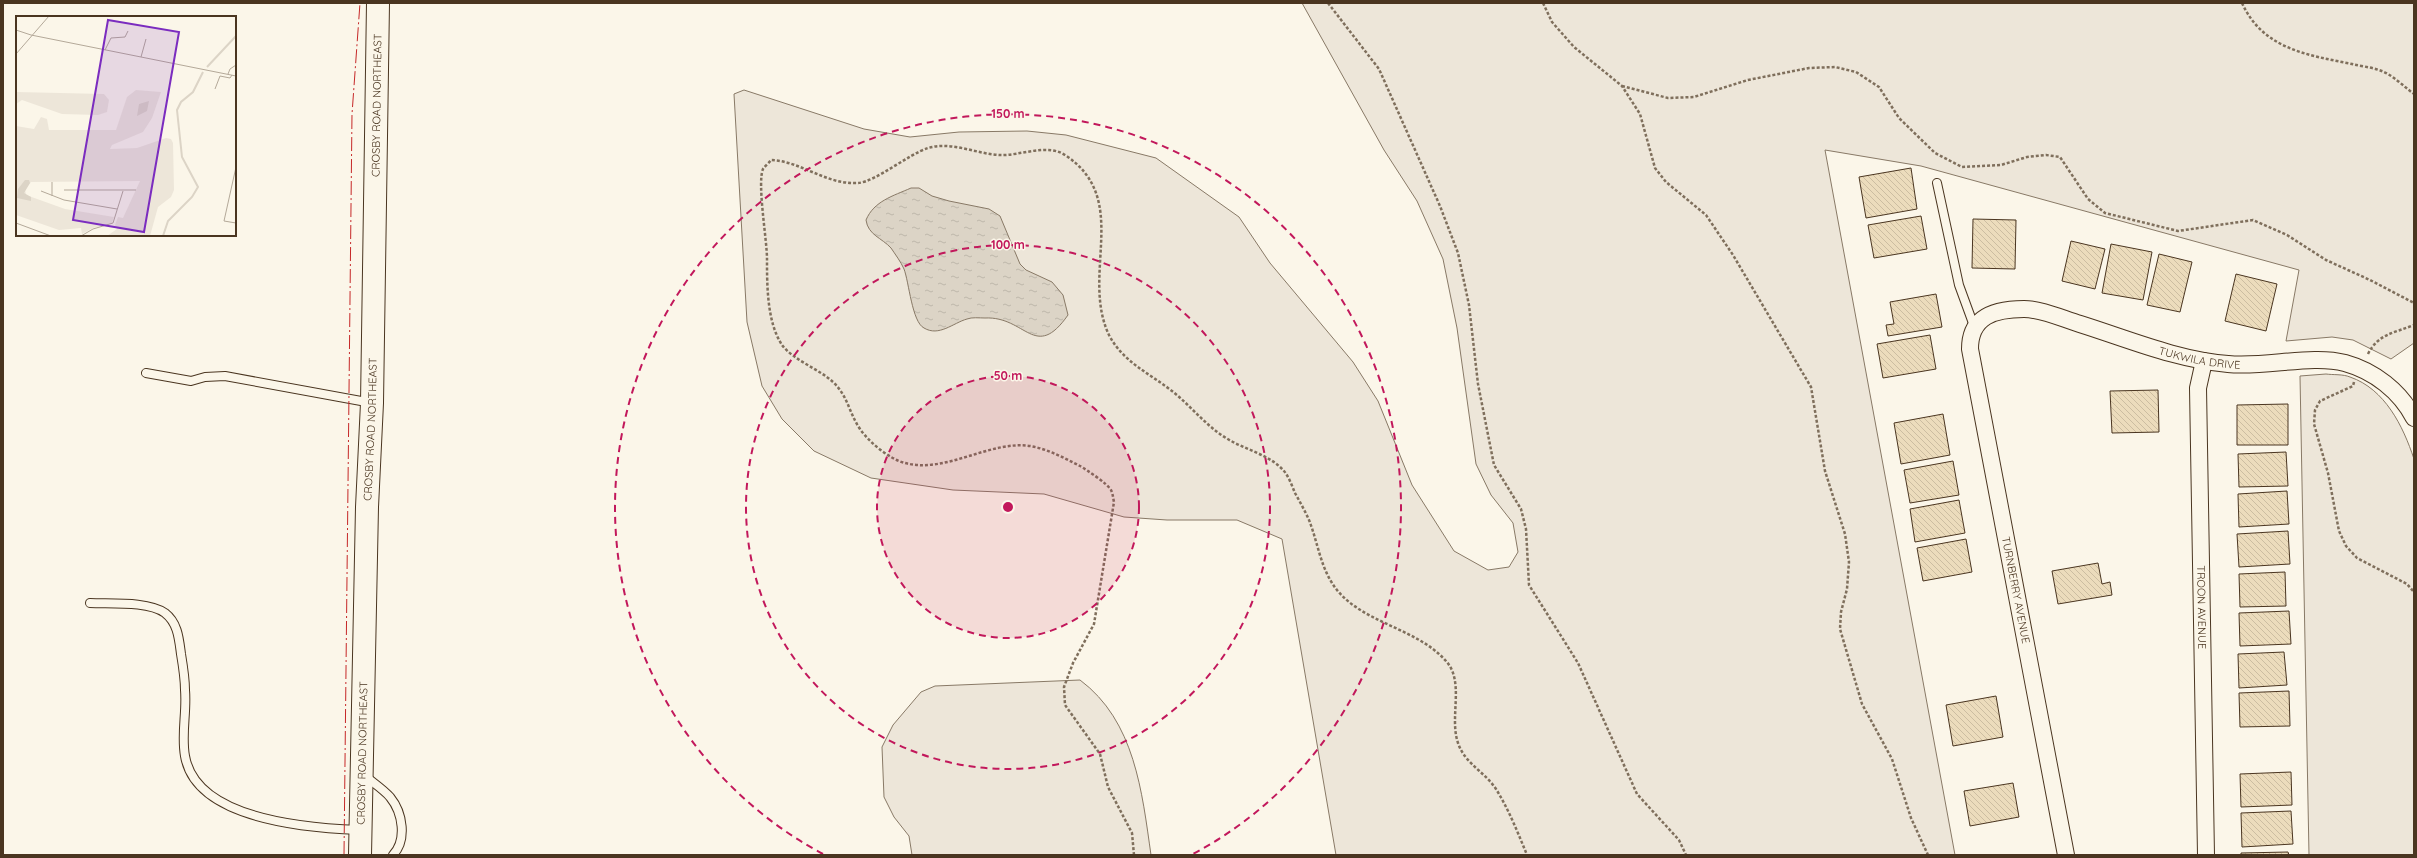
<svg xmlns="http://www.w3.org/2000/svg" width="2417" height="858" font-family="Quicksand,sans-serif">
<defs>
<pattern id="water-ripples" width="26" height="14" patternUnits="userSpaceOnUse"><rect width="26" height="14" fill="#dcd4c6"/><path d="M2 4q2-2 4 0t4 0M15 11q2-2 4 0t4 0" fill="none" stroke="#beb7aa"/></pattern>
<pattern id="building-back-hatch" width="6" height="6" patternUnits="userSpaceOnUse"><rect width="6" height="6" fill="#ecdcbc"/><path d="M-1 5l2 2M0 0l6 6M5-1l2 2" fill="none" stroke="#ccbda1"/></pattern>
</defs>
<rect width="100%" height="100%" fill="#fbf6e9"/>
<path fill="#ede6d9" stroke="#887966" d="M 1302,3 L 2414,3 L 2414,343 L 2391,359 L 2353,340 L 2332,337 L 2286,341 L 2299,270 L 1921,166 L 1825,150 L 1955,855 L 1336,855 L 1282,539 L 1237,520 L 1167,520 L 1124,517 L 1044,494 L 953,490 L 871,478 L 814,451 L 782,419 L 762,386 L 747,322 L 734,94 L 744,90 L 864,129 L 910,137 L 959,132 L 1027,131 L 1066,135 L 1156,158 L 1239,217 L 1270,263 L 1353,362 L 1378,401 L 1412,485 L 1454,551 L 1488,570 L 1509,567 L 1518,552 L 1513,523 L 1491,495 L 1476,464 L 1457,328 L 1443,259 L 1417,201 L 1384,150 Z
M 2326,374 C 2333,375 2343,374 2350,377 C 2385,389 2403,426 2414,459 L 2414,855 L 2309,855 L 2300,376 Z
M 1080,680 C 1135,721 1142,792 1151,855 L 912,855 L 909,836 L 894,817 L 884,797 L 882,747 L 893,725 L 921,692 L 935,686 Z"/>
<path fill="url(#water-ripples)" stroke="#887966" d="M 911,188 L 919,188 L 932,196 L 949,201 L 989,209 L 1000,216 L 1020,264 L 1026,270 L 1052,282 L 1063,295 L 1068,315 C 1035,362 1026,316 985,318 C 979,318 972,317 967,319 C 953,323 939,337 924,328 C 912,322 909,282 904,269 C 901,262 895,254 891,248 C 882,238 868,235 866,220 C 874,201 893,196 911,188 Z"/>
<path fill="url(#building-back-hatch)" stroke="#4a3520" d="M 1911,168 L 1917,209 L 1866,218 L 1859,177 Z
M 1921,216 L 1927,249 L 1874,258 L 1868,225 Z
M 1973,219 L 2016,220 L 2015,269 L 1972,268 Z
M 2071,241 L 2105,249 L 2095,289 L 2062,281 Z
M 2111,244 L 2152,252 L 2143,300 L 2102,293 Z
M 2159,254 L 2192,262 L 2180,312 L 2147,305 Z
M 2236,274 L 2277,284 L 2266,331 L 2225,321 Z
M 1936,294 L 1942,327 L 1888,336 L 1886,325 L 1894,324 L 1890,302 Z
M 1930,335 L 1936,369 L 1883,378 L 1877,344 Z
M 2158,390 L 2159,432 L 2112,433 L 2110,391 Z
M 2288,404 L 2288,445 L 2237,445 L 2237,405 Z
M 1943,414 L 1950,455 L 1901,464 L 1894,423 Z
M 2286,452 L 2288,486 L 2239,487 L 2238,454 Z
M 1953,461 L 1959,495 L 1910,503 L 1904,470 Z
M 2287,491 L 2289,524 L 2239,527 L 2238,494 Z
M 1959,500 L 1965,533 L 1915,542 L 1910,509 Z
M 2288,531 L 2290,564 L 2239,567 L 2237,534 Z
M 1966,539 L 1972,572 L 1923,581 L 1917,548 Z
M 2098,563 L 2102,584 L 2110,582 L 2112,595 L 2058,604 L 2052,571 Z
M 2285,572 L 2286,606 L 2240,607 L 2239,574 Z
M 2289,611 L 2291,644 L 2240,646 L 2239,613 Z
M 2284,652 L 2287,685 L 2239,688 L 2238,654 Z
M 2289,691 L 2290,726 L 2240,727 L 2239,693 Z
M 1996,696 L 2003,737 L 1953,746 L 1946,705 Z
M 2291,772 L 2292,805 L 2241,807 L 2240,774 Z
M 2013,783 L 2019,817 L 1970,826 L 1964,791 Z
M 2291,811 L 2293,844 L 2242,847 L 2241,813 Z
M 2288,852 L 2289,855 L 2241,855 L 2241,853 Z"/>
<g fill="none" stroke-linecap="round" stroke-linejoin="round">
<defs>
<path id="lane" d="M 1937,183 L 1959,285 L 1974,326
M 146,373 L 191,381 L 205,377 L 225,376 L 372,403
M 90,603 C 111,604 148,601 165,613 C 178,623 179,639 181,654 C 183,666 185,678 185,690 C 187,712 181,734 185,756 C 196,820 308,828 359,830
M 364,775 C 372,782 383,789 390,797 C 403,813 407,840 393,855"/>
<g id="street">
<path id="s1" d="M 2204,361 L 2198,388 L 2206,855"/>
<path id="s2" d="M 2066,855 L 1970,349 C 1970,316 1995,309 2024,309 C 2042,309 2063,319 2080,324 C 2128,339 2177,360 2228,364 C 2265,368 2312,354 2345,363 C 2374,371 2400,391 2414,418"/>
</g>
<g id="secondary">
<path id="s3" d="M 360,855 L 367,507 L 372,403 L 378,3"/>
</g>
</defs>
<use href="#lane" stroke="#4a3520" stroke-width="10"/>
<use href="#street" stroke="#4a3520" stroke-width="18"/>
<use href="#secondary" stroke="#4a3520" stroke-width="24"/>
<path stroke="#7f6f5c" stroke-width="2.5" stroke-dasharray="3 2" stroke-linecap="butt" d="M 1328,3 L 1379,69 L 1440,206 L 1458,253 L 1469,305 L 1478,384 L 1494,465 L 1521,509 L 1526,529 L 1529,585 L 1578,663 L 1637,794 L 1679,840 L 1686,855
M 1543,3 L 1552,22 L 1574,47 L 1622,86 L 1640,114 L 1655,168 L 1666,182 L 1706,215 L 1733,255 L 1811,387 L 1825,471 L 1845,534 L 1849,562 L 1847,589 L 1841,612 L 1840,629 L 1862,704 L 1892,759 L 1911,818 L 1928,855
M 2242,3 C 2263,49 2307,55 2352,64 C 2360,66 2370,67 2379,70 C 2392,74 2403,86 2414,94
M 1622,86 L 1668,98 L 1694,97 L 1748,80 L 1809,68 L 1835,67 L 1856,72 L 1879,87 L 1899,118 L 1935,153 L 1962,167 L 2001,165 L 2027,157 L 2046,155 L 2060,157 L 2088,199 L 2105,213 L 2178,231 L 2253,220 L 2287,235 L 2326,260 L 2370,280 L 2414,303
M 2368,354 C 2378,334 2394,333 2414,325
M 2354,382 L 2353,386 L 2320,401 L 2315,410 L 2314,424 L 2328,473 L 2339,531 L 2346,546 L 2357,558 L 2407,584 L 2414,592
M 1134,855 L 1132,833 L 1108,787 L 1100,754 L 1065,705 L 1064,687 L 1073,663 L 1094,624 L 1114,502 C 1113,498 1113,494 1111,490 C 1108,484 1087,470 1080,466 C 1064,458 1048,449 1030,446 C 990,440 946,474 905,463 C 889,459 869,442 860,429 C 849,413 848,396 833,382 C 819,369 793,360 782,345 C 767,322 767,286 767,259 C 767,240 757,183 763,169 C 765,166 769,163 771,160 C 801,161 826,185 858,183 C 875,182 909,154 928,148 C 952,141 976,154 1000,155 C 1020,156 1047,143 1065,155 C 1132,199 1080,274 1109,335 C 1123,362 1149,373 1172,391 C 1191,406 1205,425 1226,438 C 1245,450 1269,454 1284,471 C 1289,477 1292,486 1295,493 C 1300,502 1305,511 1309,520 C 1317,540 1320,564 1332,583 C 1357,623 1415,626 1446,661 C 1465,682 1449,717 1458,743 C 1465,764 1485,772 1496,789 C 1509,810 1518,833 1527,855"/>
<use href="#lane" stroke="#fbf6e9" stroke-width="8"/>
<use href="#street" stroke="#fbf6e9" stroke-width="16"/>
<use href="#secondary" stroke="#fbf6e9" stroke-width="22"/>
<path stroke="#c62828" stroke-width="1" stroke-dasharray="14 3 2 3" stroke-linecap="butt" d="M 344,855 L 352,114 L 360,3"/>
</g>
<circle cx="1008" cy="507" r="131" fill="#c2185b" fill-opacity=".12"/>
<g fill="none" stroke="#c2185b" stroke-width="2" stroke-dasharray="7 5">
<circle cx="1008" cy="507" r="131"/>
<circle cx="1008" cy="507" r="262"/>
<path d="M823 854A393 393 0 1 1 1193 854"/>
</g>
<g text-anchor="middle" stroke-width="3" stroke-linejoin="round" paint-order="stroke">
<g font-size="11" fill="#4a3520" stroke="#fbf6e9">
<text dy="4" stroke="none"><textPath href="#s3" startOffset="750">CROSBY ROAD NORTHEAST</textPath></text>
<text dy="4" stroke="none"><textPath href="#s2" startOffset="775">TUKWILA DRIVE</textPath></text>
<text dy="4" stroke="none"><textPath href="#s3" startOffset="426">CROSBY ROAD NORTHEAST</textPath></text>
<text transform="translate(2016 590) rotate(79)" y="4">TURNBERRY AVENUE</text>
<text dy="4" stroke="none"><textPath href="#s1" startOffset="247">TROON AVENUE</textPath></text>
<text dy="4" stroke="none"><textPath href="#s3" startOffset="102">CROSBY ROAD NORTHEAST</textPath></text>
</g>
</g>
<g transform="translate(16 16)">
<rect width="220" height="220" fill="#fbf6e9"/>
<path d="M 120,74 L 145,76 L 136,102 L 127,116 L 96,129 L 94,133 L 121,132 L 150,122 L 155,123 L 157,127 L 158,174 L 155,181 L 142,191 L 134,220 L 91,220 L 101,213 L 99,209 L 102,201 L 107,202 L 124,165 L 15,166 L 9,173 L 10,179 L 49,193 L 98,201 L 96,207 L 77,212 L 66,218 L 65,212 L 43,214 L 0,199 L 0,110 L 18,113 L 25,101 L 31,103 L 33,114 L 100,114 L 111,81 ZM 0,76 L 88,78 L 93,84 L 91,96 L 82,99 L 46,98 L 6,84 L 0,88 Z" fill="#ede6d9"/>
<path d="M 133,85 L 131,95 L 121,100 L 123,88 ZM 9,164 L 13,164 L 14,167 L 8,177 L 15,181 L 15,185 L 1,182 L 2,173 Z" fill="#dcd4c6"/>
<path fill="none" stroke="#dcd4c6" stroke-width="2" d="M 191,51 L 220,20M 147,220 L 152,205 L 176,181 L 182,171 L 166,141 L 161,94 L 165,86 L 177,76 L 187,56"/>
<path fill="none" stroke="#b4a999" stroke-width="1" d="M 0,14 L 15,19M 15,19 L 220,60M 89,34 L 95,22 L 109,21 L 112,15M 0,38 L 33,0M 125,41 L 130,23M 212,58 L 214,53 L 220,49M 199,73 L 204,60 L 214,62 L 216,59M 220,151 L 208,205 L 220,207M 48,174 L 120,174M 25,175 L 48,184 L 101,193M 36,180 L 36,166M 0,207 L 35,220M 65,220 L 77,213 L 97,207 L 107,175"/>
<path fill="#7b2cbf" fill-opacity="0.15" stroke="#7b2cbf" stroke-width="2" d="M 92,4 L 163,16 L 128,216 L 57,204 Z"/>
<rect width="220" height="220" fill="none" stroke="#4a3520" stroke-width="2"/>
</g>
<circle cx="1008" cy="507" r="6" fill="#c2185b" stroke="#fbf6e9" stroke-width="2"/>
<g font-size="12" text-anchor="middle" font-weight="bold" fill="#c2185b" stroke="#fbf6e9" stroke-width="3" stroke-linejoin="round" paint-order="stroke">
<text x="1008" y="118">150 m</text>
<text x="1008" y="249">100 m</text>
<text x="1008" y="380">50 m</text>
</g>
<rect width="2417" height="858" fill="none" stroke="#4a3520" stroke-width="8"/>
</svg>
